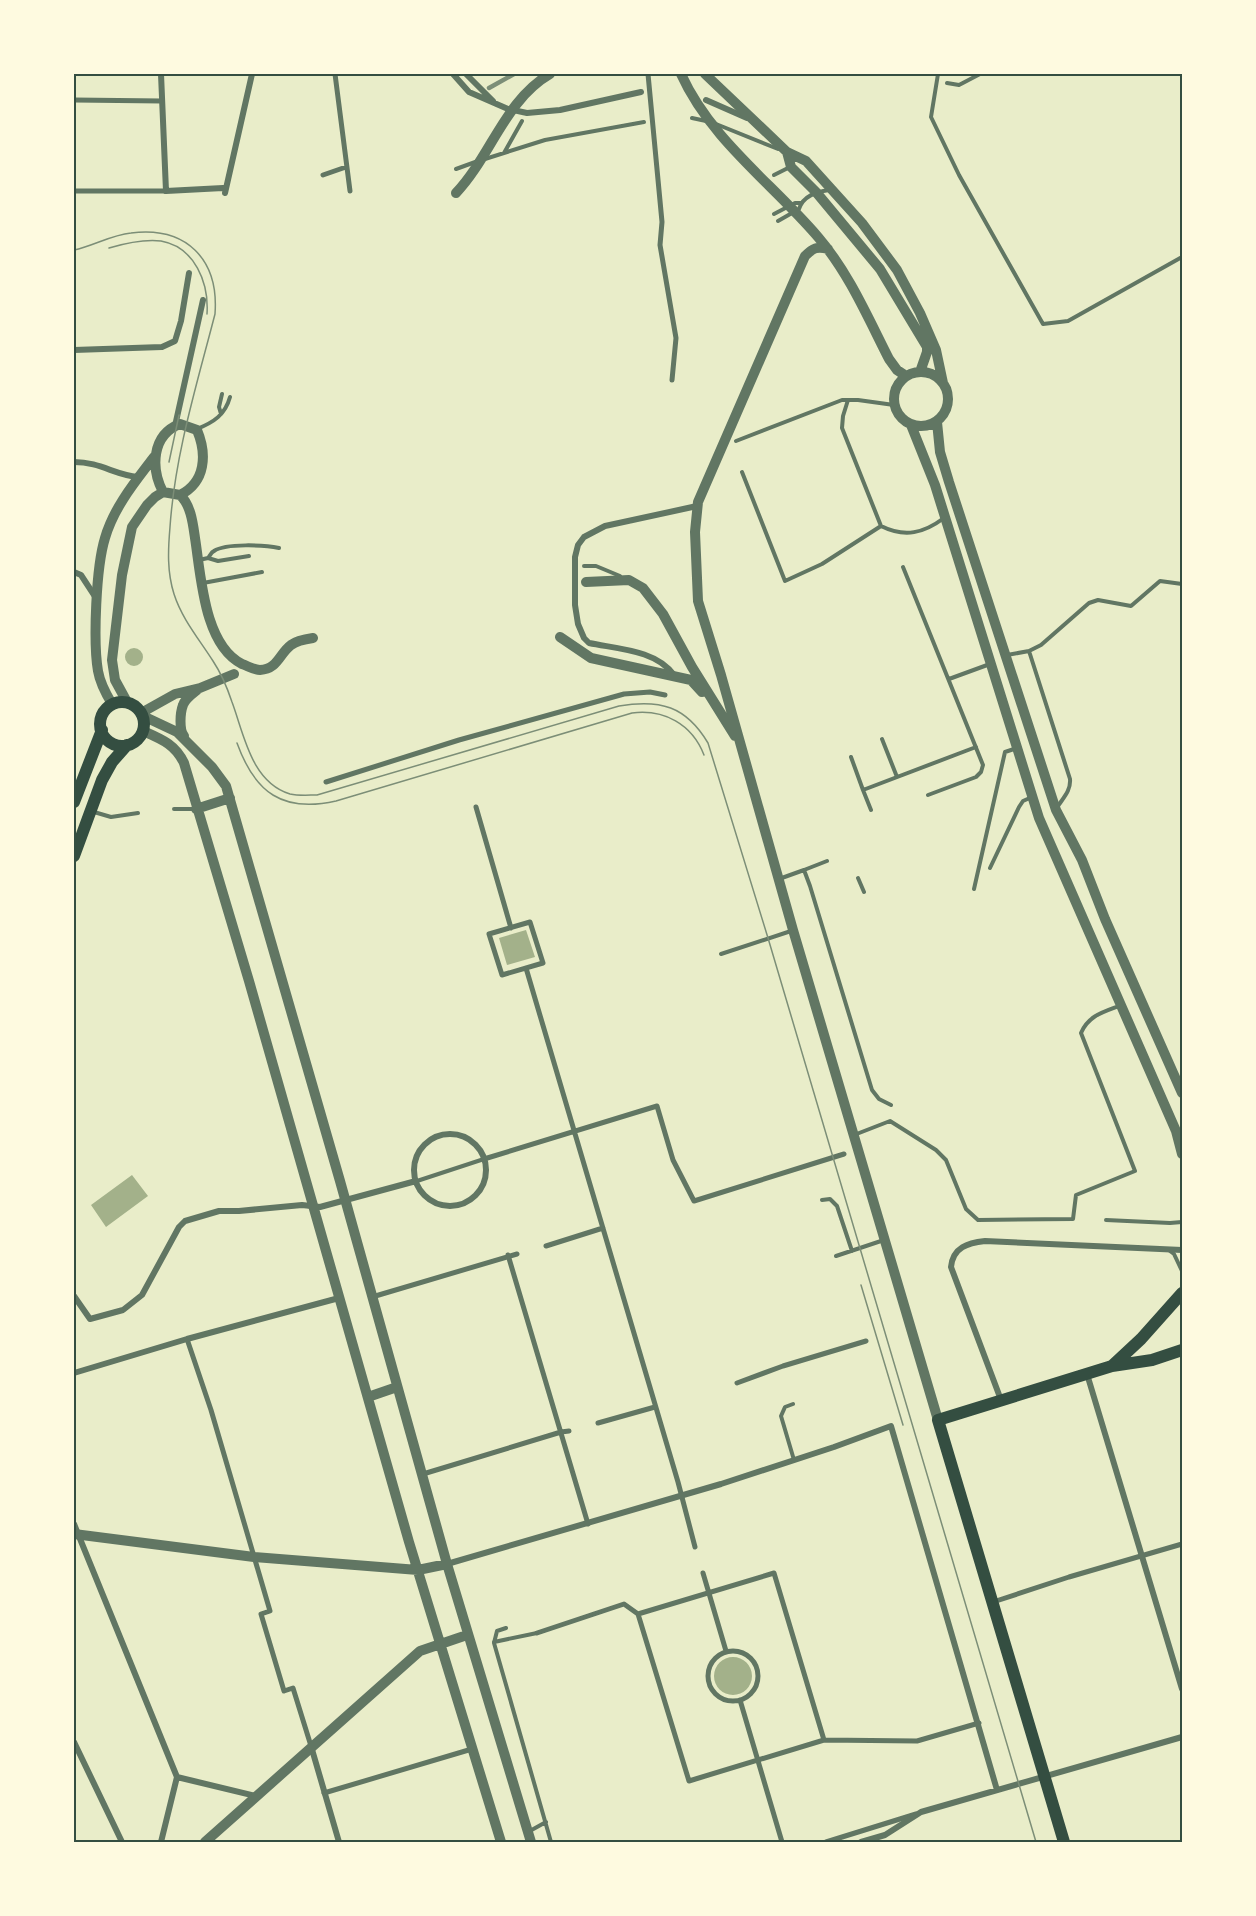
<svg xmlns="http://www.w3.org/2000/svg" width="1256" height="1916" font-family="'IBM Plex Sans',sans-serif">
<rect width="100%" height="100%" fill="#e9edc9"/>
<path fill="#a3b18a" d="M125 657a9 9 0 1 1 18 0a9 9 0 1 1-18 0Z
M 526,930 L 535,957 L 507,965 L 499,938 Z
M 132,1175 L 148,1196 L 106,1227 L 91,1205 Z
M714 1676a19 19 0 1 1 38 0a19 19 0 1 1-38 0Z"/>
<g fill="none" stroke-linecap="round" stroke-linejoin="round">
<path stroke="#617663" stroke-width="4" d="M 938,74 L 931,117 L 959,175 L 1043,324 L 1068,321 L 1182,257
M 947,83 L 959,85 L 980,74
M 692,118 L 706,121
M 716,124 L 778,149
M 504,153 L 522,121
M 485,159 L 545,140 L 644,122
M 456,169 L 478,161
M 774,175 L 790,167
M 774,214 L 795,203 L 801,203
M 778,221 L 799,209 C 803,196 816,192 829,190
M 848,400 L 843,416 L 842,428 L 881,526 C 905,538 924,533 944,518
M 221,414 L 219,407 L 222,394
M 197,429 C 214,422 225,415 230,397
M 736,441 L 842,400 L 858,400 L 894,405
M 742,472 L 785,581 L 822,564 L 881,526
M 208,558 L 218,561 L 249,556
M 199,560 L 208,558 C 210,556 211,552 214,551 C 226,543 265,545 279,548
M 584,566 L 596,566 L 620,576
M 903,567 L 983,765 L 981,772 L 976,777 L 928,795
M 203,583 L 262,572
M 1029,651 L 1041,645 L 1089,603 L 1098,600 L 1131,606 L 1160,581 L 1182,584
M 1007,655 L 1029,651 L 1070,779 C 1071,790 1064,797 1058,806
M 949,679 L 990,664
M 882,739 L 897,777
M 851,757 L 863,790 L 976,747
M 863,790 L 871,810
M 174,809 L 194,809
M 94,812 L 111,817 L 138,813
M 990,868 L 1019,807 L 1023,801 L 1032,797
M 804,870 L 827,861
M 858,878 L 864,892
M 779,879 L 804,870 L 810,886 L 872,1090 L 879,1099 L 891,1105
M 974,889 L 1005,752 L 1017,748
M 721,954 L 791,931
M 854,1135 L 890,1121 L 936,1150 L 946,1160 L 966,1209 L 978,1220 L 1073,1219 L 1076,1195 L 1135,1171 L 1081,1033 C 1088,1016 1103,1012 1119,1006
M 417,1181 L 484,1159
M 822,1200 L 830,1199 L 837,1206 L 852,1251
M 1106,1220 L 1170,1223 L 1182,1222
M 1170,1251 L 1174,1254 L 1182,1271
M 836,1256 L 884,1240
M 793,1404 L 785,1407 L 781,1416 L 794,1460
M 506,1628 L 497,1631 L 494,1643 L 551,1842
M 494,1642 L 537,1633
M 528,1832 L 546,1822"/>
<path stroke="#617663" stroke-width="5" d="M 335,74 L 350,191
M 648,74 L 662,222 L 660,245 L 676,338 L 672,380
M 74,100 L 162,101
M 323,175 L 346,167
M 74,191 L 166,191
M 326,782 L 459,740 L 624,694 L 650,692 L 665,695
M 476,807 L 511,928
M 530,922 L 543,963 L 502,975 L 489,934 Z
M 526,968 L 678,1482 L 695,1547
M 484,1159 L 657,1106 L 673,1160 L 694,1201 L 844,1154
M 546,1246 L 603,1228
M 508,1255 L 588,1524
M 372,1297 L 517,1254
M 187,1339 L 211,1410 L 270,1611 L 261,1614 L 284,1691 L 293,1688 L 311,1746
M 737,1383 L 783,1366 L 866,1341
M 598,1423 L 655,1407
M 423,1474 L 561,1432 L 569,1431
M 703,1573 L 726,1651
M 774,1573 L 824,1740 L 689,1781 L 638,1614 Z
M 993,1602 L 1069,1577 L 1182,1544
M 537,1633 L 624,1604 L 638,1614
M708 1676a25 25 0 1 1 50 0a25 25 0 1 1-50 0Z
M 740,1700 L 782,1842
M 824,1740 L 917,1741 L 979,1723
M 324,1793 L 472,1749
M 826,1842 L 916,1814"/>
<path stroke="#617663" stroke-width="6" d="M 161,74 L 166,191 L 223,188
M 453,74 L 469,92 L 508,109 L 527,113 L 560,110 L 641,92
M 466,74 L 493,101
M 706,100 L 747,118
M 225,193 L 252,74
M 74,350 L 162,347 L 175,341 L 181,321 L 189,273
M 175,426 L 203,300
M 74,462 C 100,462 115,475 138,477
M 74,572 L 81,575 L 96,598
M 674,675 C 656,650 618,649 589,643 L 584,638 L 578,624 L 575,605 L 575,557 L 578,545 L 584,537 L 605,526 L 697,506
M414 1170a36 36 0 1 1 72 0a36 36 0 1 1-72 0Z
M 74,1296 L 90,1319 L 123,1310 L 142,1295 L 179,1227 L 185,1221 L 219,1211 L 239,1211 L 302,1205 L 320,1207 L 416,1181
M 74,1373 L 187,1339 L 339,1298
M 1087,1374 L 1182,1689
M 1001,1400 L 951,1267 C 953,1247 968,1243 985,1241 L 1182,1250
M 74,1524 L 177,1777
M 447,1564 L 721,1484 L 834,1447 L 891,1426 L 997,1790
M 74,1742 L 122,1842
M 311,1746 L 339,1842
M 177,1777 L 256,1796
M 161,1842 L 177,1777
M 861,1842 L 885,1835 L 921,1812 L 1182,1737"/>
<path stroke="#617663" stroke-width="10" d="M 681,74 C 711,140 772,183 818,237 C 849,273 868,318 889,359 L 897,370 L 906,376
M 705,74 L 787,152 L 806,161 L 862,223 L 897,270 L 920,313 L 936,350 L 943,383
M 787,152 L 791,167 L 816,192 L 880,269 L 927,347 L 927,352 L 920,372
M 456,193 C 491,156 505,100 550,74
M 828,249 C 817,246 813,248 805,256 L 698,502 L 695,532 L 698,601 L 721,675 L 793,930 L 938,1420
M894 399a27 27 0 1 1 54 0a27 27 0 1 1-54 0Z
M 937,422 L 940,452 L 949,482 L 1056,810 L 1082,860 L 1105,919 L 1182,1093
M 180,424 L 197,430 C 207,454 206,482 180,495 L 163,492 C 151,469 151,435 180,424 Z
M 911,425 L 935,485 L 1039,818 L 1176,1131 L 1182,1154
M 180,495 C 191,505 193,524 195,538 C 201,576 204,645 242,664 C 248,666 254,670 260,670 C 278,669 279,654 291,645 C 296,641 306,639 313,638
M 586,582 L 629,580 L 643,588 L 663,614 L 692,667 L 735,736
M 560,637 L 591,658 L 691,680 L 702,692
M 127,702 L 115,680 L 112,660 L 122,575 L 132,527 L 147,505 L 155,497 L 163,492
M 112,704 C 106,694 100,683 98,671 C 93,642 96,567 105,538 C 114,507 135,482 154,457
M 141,713 L 175,694 L 200,688 L 234,674
M 143,716 L 177,732 L 212,767 L 226,786 L 340,1181 L 447,1564 L 531,1842
M 143,731 C 161,739 175,744 184,763 L 249,981 L 409,1542 L 501,1842
M 184,736 C 179,730 180,713 183,705 C 185,699 192,694 197,690
M 196,809 L 230,798
M 368,1397 L 397,1387
M 74,1534 L 254,1557 L 418,1570 L 447,1564
M 205,1842 L 420,1651 L 467,1635"/>
<path stroke="#344e41" stroke-width="12" d="M100 724a22 22 0 1 1 44 0a22 22 0 1 1-44 0Z
M 74,802 L 102,730
M 74,856 L 102,780 L 112,762 L 127,745
M 1112,1366 L 1141,1339 L 1182,1293
M 1064,1842 L 938,1420 L 1112,1366 L 1152,1360 L 1182,1350"/>
<path stroke="#7c8e77" stroke-width="1.5" d="M 109,248 C 126,243 144,239 161,241 C 195,247 209,283 207,314
M 74,250 C 93,246 111,235 131,233 C 186,226 219,259 215,314 C 197,384 175,454 170,527 C 168,550 167,572 174,594 C 182,619 199,639 213,661 C 221,673 227,687 232,702 C 244,734 251,782 290,794 C 299,796 309,795 317,795 L 619,706 C 660,699 686,706 708,743 L 768,938 L 1036,1842
M 169,462 L 179,415
M 237,743 C 255,793 283,813 336,801 L 632,713 C 664,709 692,724 704,755
M 861,1285 L 903,1425"/>
<path stroke="#7c8e77" stroke-width="4.5" d="M 489,88 L 514,74"/>
</g>
<rect width="1256" height="1916" fill="none" stroke="#fefae0" stroke-width="150"/>
<rect x="75" y="75" width="1106" height="1766" fill="none" stroke="#344e41" stroke-width="2"/>
</svg>
